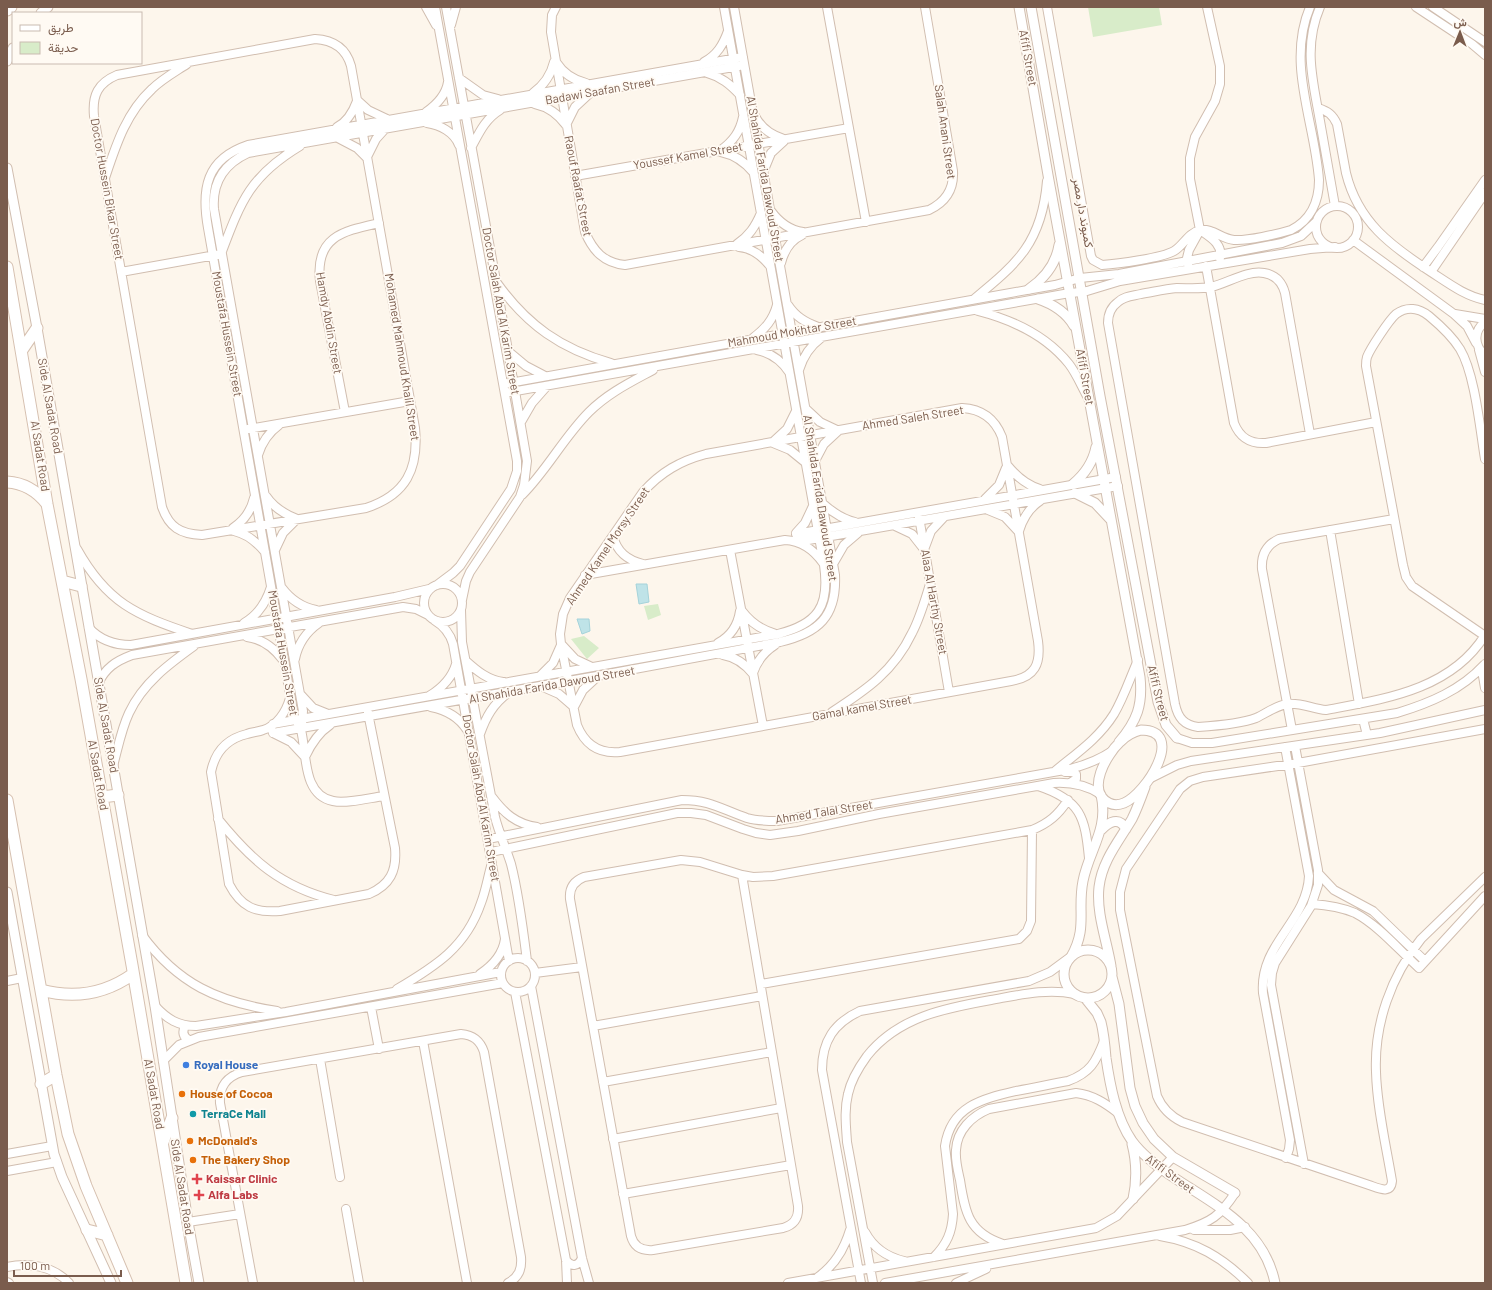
<svg xmlns="http://www.w3.org/2000/svg" width="1492" height="1290" font-family="Barlow,Vazirmatn,sans-serif">
<rect width="100%" height="100%" fill="#fdf6ec"/>
<path fill="#d8ecc9" d="M 1088,7 L 1159,7 L 1162,25 L 1093,37 Z
M 658,604 L 661,615 L 648,620 L 644,606 Z
M 584,636 L 599,648 L 587,659 L 571,639 Z"/>
<path fill="#bfe3e8" stroke="#a5d3da" d="M 636,584 L 647,584 L 649,602 L 639,604 Z
M 577,619 L 589,619 L 590,631 L 582,634 Z"/>
<g fill="none" stroke-linecap="round" stroke-linejoin="round">
<defs>
<path id="minor" d="M 426,7 L 436,25
M 435,7 L 517,461 L 517,471 L 511,489 L 460,566 L 453,573 L 437,585
M 446,7 L 496,281 L 527,461 L 524,485 L 520,497 L 470,572 L 466,581 L 462,600
M 556,7 L 552,15 L 551,32 L 585,232 C 593,251 604,263 625,265 L 929,210 C 946,202 954,189 953,171 L 925,7
M 827,7 L 866,222
M 1047,7 L 1091,256 L 1093,260 L 1102,265 C 1117,264 1162,258 1174,251 C 1183,246 1188,233 1200,230 C 1212,228 1222,239 1234,240 C 1247,241 1278,234 1291,230 C 1311,220 1319,201 1319,180 C 1315,122 1286,64 1310,7
M 1320,7 C 1303,47 1313,81 1320,121 C 1325,150 1330,178 1335,206
M 1416,7 L 1472,44 L 1485,55
M 1433,7 L 1485,42
M 451,25 L 456,7
M 315,39 C 333,40 346,48 351,66 L 415,428 C 419,469 406,495 366,508 L 202,535 C 180,534 169,527 162,507 L 94,116 C 92,95 98,83 117,75 Z
M 556,62 C 563,73 573,80 586,83
M 704,62 C 717,55 723,45 728,31
M 707,73 C 721,77 730,84 740,95
M 459,78 L 483,95 L 498,99
M 533,93 C 544,85 551,75 554,62
M 357,100 L 368,110 L 387,119
M 535,104 C 549,107 558,114 566,125
M 1318,108 C 1328,111 1333,115 1337,124 C 1340,140 1343,157 1346,173 C 1358,222 1391,246 1431,272 C 1448,283 1465,296 1485,300
M 426,112 C 436,105 446,95 448,82
M 755,116 C 761,128 770,135 784,139
M 427,123 C 440,125 454,132 459,145
M 566,125 L 575,107 L 590,93
M 337,127 C 347,122 353,112 357,101
M 338,138 L 357,148 L 367,158
M 471,148 C 479,133 485,119 500,110
M 721,150 C 733,141 740,132 743,117
M 721,152 C 735,155 744,161 753,172
M 367,157 L 376,139 L 385,129
M 764,170 L 771,153 L 784,141
M 575,176 L 849,128
M 105,178 C 116,145 126,113 152,89 C 162,79 175,72 187,64
M1316 227a21 21 0 1 1 42 0a21 21 0 1 1-42 0Z
M 771,211 C 779,222 789,230 803,232
M 1200,230 C 1210,237 1223,244 1220,258
M 1353,240 L 1454,314 L 1467,326 L 1476,343
M 737,244 C 749,236 755,227 761,213
M 739,247 C 752,248 762,256 770,266
M 781,263 C 784,251 791,240 802,235
M 1188,264 L 1187,258 L 1189,250 L 1200,230 L 1190,179 L 1190,158 L 1195,137 L 1215,101 L 1220,84 L 1220,66 L 1207,7
M 1206,266 L 1234,423 C 1240,438 1250,444 1266,443 L 1376,422
M 1423,267 L 1438,247 L 1485,180
M 121,272 L 221,254 C 241,201 250,176 300,146
M 1431,272 L 1485,193
M 497,283 C 527,325 561,349 611,363
M 974,299 C 1018,263 1042,242 1047,181
M 788,305 C 796,317 805,322 818,327
M 978,311 C 1013,320 1046,335 1069,364 C 1076,373 1081,385 1087,396
M 1455,314 L 1485,319
M 1485,322 C 1473,331 1474,346 1485,355
M 753,338 C 765,329 773,320 777,305
M 757,350 C 771,353 781,360 789,372
M 1479,350 L 1485,372
M 508,351 L 526,366 L 545,376
M 799,370 C 803,357 810,346 821,338
M 504,384 L 1055,285 L 1080,278 L 1119,274 L 1282,243 L 1301,236 L 1316,222
M 505,393 L 1064,294 L 1087,291 L 1120,281 L 1310,249 L 1335,247
M 962,408 C 982,409 995,419 1002,437 L 1038,641 C 1041,664 1035,677 1011,681 L 620,752 C 599,754 585,745 577,725 L 561,644 L 560,634 L 563,614 L 570,598 L 643,492 C 661,472 680,461 706,454 Z
M 806,409 L 820,422 L 837,430
M 345,412 L 320,281 C 315,236 344,231 379,223
M 521,422 L 532,403 L 547,386
M 248,429 L 410,401
M 1310,434 L 1285,293 C 1282,282 1276,275 1264,273 C 1247,270 1228,283 1211,287 C 1200,289 1189,288 1177,288 C 1165,289 1153,292 1141,294 C 1133,296 1124,296 1118,302 C 1111,307 1108,315 1108,323 L 1175,704 C 1178,718 1184,725 1198,727 C 1213,726 1243,723 1256,718 C 1267,713 1275,706 1287,704 C 1300,702 1313,709 1326,710 C 1384,699 1451,690 1485,635
M 774,441 L 787,429 L 796,411
M 773,443 L 790,450 L 806,463
M 258,455 C 262,442 268,433 279,425
M 815,461 L 824,444 L 838,431
M 1008,466 C 1017,477 1026,485 1040,489
M 522,495 C 547,470 564,437 589,412 C 608,393 631,382 653,370
M 266,496 C 274,508 284,514 297,519 L 283,533 L 275,550
M 985,499 L 999,485 L 1006,468
M 822,503 C 832,512 842,519 855,522
M 988,510 L 1005,517 L 1018,531
M 919,517 L 949,692
M 895,526 L 912,534 L 923,548
M 233,528 C 245,520 251,511 254,498
M 1330,530 L 1359,704
M 234,531 C 247,534 256,541 265,552
M 1019,531 C 1023,518 1029,508 1040,501
M 796,533 L 805,523 L 813,506
M 796,534 L 1116,477
M 613,536 C 617,552 627,560 643,564
M 797,542 L 1118,486
M 925,547 L 931,531 L 944,517
M 77,549 C 107,603 136,615 192,634
M 730,550 L 763,726
M 833,564 L 844,545 L 858,533
M 585,575 L 785,540 C 802,541 814,550 823,563
M424 603a19 19 0 1 1 38 0a19 19 0 1 1-38 0Z
M 282,588 C 291,600 301,607 316,610
M 461,610 L 462,642 L 495,817 C 499,833 506,848 511,864 C 519,895 523,929 527,961
M 742,611 C 751,623 761,630 776,634
M 434,620 C 444,626 450,633 453,644 L 509,961
M 244,623 C 258,615 266,603 271,587
M 89,628 C 100,640 114,645 131,645 L 395,597 L 429,589
M 1485,636 L 1412,586 L 1406,577 L 1403,565 L 1366,366 C 1366,363 1366,360 1367,357 C 1370,349 1389,320 1396,314 C 1407,306 1419,308 1429,316 C 1441,326 1452,336 1460,349 C 1475,374 1480,429 1485,459
M 247,637 C 263,639 274,648 283,660
M 718,643 C 731,636 738,625 740,611
M 562,645 L 575,659 L 592,667
M 723,655 C 736,657 745,664 753,674
M 295,659 C 298,644 306,632 319,623
M 466,661 C 477,671 488,680 503,682
M 1485,664 L 1483,676 L 1485,688
M 753,673 C 757,661 764,652 775,645
M 540,676 L 553,663 L 561,645
M 98,684 C 105,668 116,661 132,655 L 403,607 L 416,609 L 428,615
M 543,687 L 559,694 L 574,707 L 583,690 L 597,677
M 301,695 L 313,708 L 328,714
M 429,696 C 442,688 452,678 456,664
M 290,698 C 286,712 277,726 263,730 C 258,732 252,732 247,734 C 226,739 215,752 211,772 L 229,884 C 241,907 255,913 280,911 L 369,894 C 390,885 397,871 395,848 L 368,713
M 431,707 C 446,710 459,717 467,730
M 832,712 C 866,690 894,671 912,633 C 920,618 925,600 930,584
M 1363,719 L 1367,735
M 273,724 L 778,634 C 818,624 830,606 824,565 L 724,7
M 302,724 L 303,711 L 214,209 C 212,183 224,164 248,153 L 739,66
M 1485,729 L 1298,763 L 1203,777 L 1190,781 L 1180,789 L 1126,869 L 1120,892 L 1120,910 L 1157,1096 C 1162,1108 1170,1116 1182,1122 L 1369,1185 C 1378,1188 1391,1195 1392,1181 C 1386,1145 1377,1108 1376,1072 C 1374,1024 1391,976 1421,939 L 1485,877
M 1292,730 L 1262,569 C 1261,555 1266,545 1279,539 L 1394,519
M 273,733 L 597,676 L 780,642 C 818,633 837,617 835,575 L 734,7
M 273,733 L 291,742 L 305,757 C 311,744 318,733 330,725
M 480,734 C 486,717 493,704 508,693
M 1177,738 L 1192,743 L 1212,743 L 1397,713 C 1430,703 1461,690 1484,665
M 1295,746 L 1318,870 L 1318,885 L 1311,906 L 1275,963 L 1272,973 L 1271,985 L 1304,1164
M 1285,747 L 1309,876 C 1307,922 1259,944 1263,993 L 1290,1140 L 1289,1149 L 1286,1158
M 113,766 C 118,748 121,730 129,713 C 143,683 169,664 194,646
M 1055,771 C 1077,753 1099,738 1114,714 C 1124,697 1130,678 1138,660
M 1065,772 L 1072,772 L 1076,774 L 1076,779 L 1070,783
M 1151,778 L 1177,765 L 1191,761 L 1380,733 L 1485,710
M 1038,786 C 1081,800 1085,817 1089,858
M 384,796 C 369,798 347,804 333,801 C 302,795 307,753 301,730 C 300,726 296,721 294,717 L 208,228 C 201,189 206,159 248,145 L 743,57
M 492,797 C 504,813 516,824 537,827
M 218,819 C 251,860 281,887 334,900
M 488,839 L 682,800 C 710,800 721,809 747,818 C 757,821 767,821 777,821 L 1070,769 C 1085,765 1099,760 1112,751
M 491,852 L 677,813 L 691,813 L 706,815 L 743,829 L 756,833 L 770,835 L 798,831 L 879,814 L 1054,783 C 1071,782 1086,785 1100,794
M 1318,873 L 1334,890 L 1373,911 L 1425,961
M 742,875 L 700,862 L 681,860 L 584,877 C 574,881 569,888 570,899 L 631,1236 C 634,1247 642,1251 653,1250 L 783,1228 C 794,1225 799,1218 798,1206 L 742,875 L 753,877 L 773,876 L 1032,830 C 1049,823 1058,815 1068,800
M 1312,904 C 1327,905 1341,907 1355,913 C 1378,925 1399,950 1419,968 L 1485,896
M 142,935 C 178,984 218,1002 277,1011
M501 975a17 17 0 1 1 34 0a17 17 0 1 1-34 0Z
M 535,973 L 582,967
M 480,974 C 492,966 503,954 505,939
M 7,981 L 22,978
M 761,984 L 1019,939 L 1027,931 L 1031,921 L 1032,830
M 531,986 L 582,1258 L 589,1283
M 397,989 C 436,966 466,947 481,903 C 486,890 488,876 492,863
M 515,992 L 566,1260 L 567,1283
M 155,1006 C 167,1019 178,1026 196,1026 L 286,1012 L 501,972
M 371,1007 L 379,1049
M 185,1026 C 182,1032 183,1037 189,1040
M 593,1026 L 762,996
M 423,1041 L 467,1283
M 320,1059 L 340,1177
M 163,1061 L 179,1045 L 199,1037 L 503,983
M 603,1082 L 772,1052
M 613,1139 L 781,1108
M 7,1154 L 52,1146
M 7,1171 L 57,1162
M 623,1194 L 791,1165
M 346,1209 L 359,1283
M 188,1222 L 240,1214
M 1194,1230 L 1230,1230 L 1245,1227
M 865,1232 C 873,1247 887,1257 904,1261
M 1160,1236 C 1196,1242 1222,1257 1248,1283
M 1003,1244 C 969,1233 965,1213 960,1180 C 958,1171 955,1160 956,1150 C 957,1130 972,1116 989,1109 L 1076,1093 C 1093,1095 1105,1103 1118,1113
M 934,1257 C 947,1244 952,1232 953,1214 L 945,1146 C 951,1106 982,1099 1016,1091 C 1034,1088 1051,1084 1068,1081 C 1090,1073 1096,1062 1104,1041
M 566,1260 C 571,1267 578,1267 582,1258
M 7,1267 C 29,1262 53,1266 69,1283
M 818,1277 C 835,1265 844,1250 850,1230
M 7,1282 L 9,1283
M 253,1283 L 220,1103 C 219,1087 226,1077 242,1072 L 461,1034 C 473,1035 480,1040 484,1052 L 521,1257 C 522,1269 519,1277 508,1283
M 788,1283 L 1096,1228 L 1117,1216 L 1173,1157
M 861,1283 L 822,1070 C 822,1041 834,1023 860,1011 L 1029,981 L 1050,972 L 1069,958
M 873,1283 L 847,1142 C 846,1126 844,1110 848,1094 C 851,1080 859,1067 867,1056 C 898,1017 945,1008 991,1000 C 1019,995 1047,988 1075,994
M 885,1283 L 1185,1230 C 1211,1222 1220,1216 1235,1193
M 956,1283 L 986,1269"/>
<path id="tertiary" d="M 1019,7 L 1048,175 L 1140,677 C 1143,705 1137,721 1119,742
M 1031,7 L 1100,396 L 1158,702 L 1166,725 L 1177,738
M 41,13 L 48,7
M 7,61 L 13,48
M 7,168 L 37,328 L 155,1006 L 188,1222 L 199,1283
M 1029,289 C 1045,278 1056,264 1059,245
M 1038,299 C 1053,304 1066,312 1074,326
M 1073,484 C 1085,474 1093,462 1096,447
M 1075,493 L 1095,503 L 1110,519
M 1141,730 C 1187,730 1146,794 1124,803 C 1119,805 1113,805 1109,803 C 1085,791 1107,754 1120,742 C 1126,736 1133,732 1141,730 Z
M 1101,830 C 1109,822 1119,816 1126,829
M 7,892 L 54,1154 L 62,1177 L 111,1283
M1064 974a24 24 0 1 1 48 0a24 24 0 1 1-48 0Z
M 1071,957 C 1088,927 1077,911 1083,881 C 1089,850 1109,829 1101,795
M 1111,966 C 1107,941 1096,913 1099,887 C 1102,861 1119,841 1132,819 C 1137,809 1141,798 1145,787
M 1112,977 L 1119,1004 L 1130,1088 L 1135,1106 L 1143,1123 L 1154,1139 L 1173,1157 L 1235,1193
M 1085,998 L 1097,1013 L 1101,1022 C 1104,1034 1105,1045 1106,1058 C 1110,1085 1116,1118 1132,1141 C 1143,1156 1158,1167 1173,1177 C 1215,1205 1264,1228 1275,1283
M 1132,1144 C 1137,1163 1137,1180 1133,1199"/>
<path id="secondary" d="M 7,10 L 11,7
M 7,267 L 47,504 L 81,679 L 132,965 L 186,1283
M 22,350 L 37,328
M 7,482 C 24,483 37,491 47,504
M 62,581 L 81,586
M 102,797 L 118,795
M 7,800 L 56,1075 L 68,1134 L 86,1186 L 127,1283
M 41,990 C 74,999 105,994 133,974
M 41,1084 L 56,1075
M 163,1142 L 172,1118
M 87,1230 L 107,1235"/>
</defs>
<use href="#minor" stroke="#d1beb0" stroke-width="10"/>
<use href="#tertiary" stroke="#d1beb0" stroke-width="11"/>
<use href="#secondary" stroke="#d6c0b0" stroke-width="13"/>
<use href="#minor" stroke="#fff" stroke-width="8"/>
<use href="#tertiary" stroke="#fff" stroke-width="9"/>
<use href="#secondary" stroke="#fff" stroke-width="11"/>
</g>
<circle fill="#3f7fe0" stroke="#fffaf3" stroke-width="1.5" cx="186" cy="1065" r="4"/>
<g fill="#e8710a" stroke="#fffaf3" stroke-width="1.5">
<circle cx="182" cy="1094" r="4"/>
<circle cx="190" cy="1141" r="4"/>
<circle cx="193" cy="1160" r="4"/>
</g>
<circle fill="#0f9aa8" stroke="#fffaf3" stroke-width="1.5" cx="193" cy="1114" r="4"/>
<g fill="#e0444e" stroke="#fffaf3" stroke-width="1.5">
<path d="M195 1173h4v4h4v4h-4v4h-4v-4h-4v-4h4z"/>
<path d="M197 1189h4v4h4v4h-4v4h-4v-4h-4v-4h4z"/>
</g>
<g text-anchor="middle" stroke-width="3.5" stroke-linejoin="round" paint-order="stroke">
<g font-size="12" fill="#7a5c4d" stroke="#fffaf3">
<text transform="translate(1028 58) rotate(80)" y="4">Afifi Street</text>
<text transform="translate(600 91) rotate(-10)" y="4">Badawi Saafan Street</text>
<text transform="translate(945 132) rotate(82)" y="4">Salah Anani Street</text>
<text transform="translate(688 156) rotate(-10)" y="4">Youssef Kamel Street</text>
<text transform="translate(765 179) rotate(80)" y="4">Al Shahida Farida Dawoud Street</text>
<text transform="translate(578 186) rotate(79)" y="4">Raouf Raafat Street</text>
<text transform="translate(107 189) rotate(80)" y="4">Doctor Hussein Bikar Street</text>
<text transform="translate(1083 213) rotate(80)" y="4">كمبوند دار مصر</text>
<text transform="translate(501 311) rotate(80)" y="4">Doctor Salah Abd Al Karim Street</text>
<text transform="translate(329 323) rotate(80)" y="4">Hamdy Abdin Street</text>
<text transform="translate(792 332) rotate(-10)" y="4">Mahmoud Mokhtar Street</text>
<text transform="translate(227 334) rotate(80)" y="4">Moustafa Hussein Street</text>
<text transform="translate(402 357) rotate(81)" y="4">Mohamed Mahmoud Khalil Street</text>
<text transform="translate(1085 377) rotate(80)" y="4">Afifi Street</text>
<text transform="translate(50 406) rotate(80)" y="4">Side Al Sadat Road</text>
<text transform="translate(913 418) rotate(-9)" y="4">Ahmed Saleh Street</text>
<text transform="translate(40 456) rotate(81)" y="4">Al Sadat Road</text>
<text transform="translate(820 498) rotate(81)" y="4">Al Shahida Farida Dawoud Street</text>
<text transform="translate(608 546) rotate(-56)" y="4">Ahmed Kamel Morsy Street</text>
<text transform="translate(934 602) rotate(80)" y="4">Alaa Al Harthy Street</text>
<text transform="translate(283 653) rotate(80)" y="4">Moustafa Hussein Street</text>
<text transform="translate(552 685) rotate(-10)" y="4">Al Shahida Farida Dawoud Street</text>
<text transform="translate(1158 693) rotate(76)" y="4">Afifi Street</text>
<text transform="translate(862 708) rotate(-10)" y="4">Gamal kamel Street</text>
<text transform="translate(106 725) rotate(80)" y="4">Side Al Sadat Road</text>
<text transform="translate(98 775) rotate(80)" y="4">Al Sadat Road</text>
<text transform="translate(481 798) rotate(80)" y="4">Doctor Salah Abd Al Karim Street</text>
<text transform="translate(824 812) rotate(-9)" y="4">Ahmed Talal Street</text>
<text transform="translate(154 1094) rotate(80)" y="4">Al Sadat Road</text>
<text transform="translate(1170 1174) rotate(36)" y="4">Afifi Street</text>
<text transform="translate(182 1187) rotate(81)" y="4">Side Al Sadat Road</text>
</g>
<g font-size="12" font-weight="bold" fill="#366cbe" stroke="#fffaf3" text-anchor="start">
<text x="194" y="1069">Royal House</text>
</g>
<g font-size="12" font-weight="bold" fill="#c56008" stroke="#fffaf3" text-anchor="start">
<text x="190" y="1098">House of Cocoa</text>
<text x="198" y="1145">McDonald's</text>
<text x="201" y="1164">The Bakery Shop</text>
</g>
<g font-size="12" font-weight="bold" fill="#0d838f" stroke="#fffaf3" text-anchor="start">
<text x="201" y="1118">TerraCe Mall</text>
</g>
<g font-size="12" font-weight="bold" fill="#be3a42" stroke="#fffaf3" text-anchor="start">
<text x="206" y="1183">Kaissar Clinic</text>
<text x="208" y="1199">Alfa Labs</text>
</g>
</g>
<rect width="1492" height="1290" fill="none" stroke="#7a5c4d" stroke-width="16"/>
<rect x="12" y="12" width="130" height="52" fill="#fffaf3" stroke="#cabbb1"/>
<rect x="20" y="25" width="20" height="6" fill="#ffffff" stroke="#cabbb1"/>
<text x="48" y="32" font-size="12" fill="#7a5c4d">طريق</text>
<rect x="20" y="42" width="20" height="12" fill="#d8ecc9" stroke="#cabbb1"/>
<text x="48" y="52" font-size="12" fill="#7a5c4d">حديقة</text>
<g transform="translate(1460 32) rotate(1)" stroke="#fffaf3" stroke-width="3" paint-order="stroke">
<path d="M0-3L7 15L0 10L-7 15Z" fill="#7a5c4d"/>
<text y="-6" font-size="11" font-weight="bold" text-anchor="middle" fill="#7a5c4d">ش</text>
</g>
<path d="M14 1270v6h107v-6" fill="none" stroke="#7a5c4d" stroke-width="2"/>
<text x="20" y="1270" font-size="12" fill="#7a5c4d" stroke="#fffaf3" stroke-width="3" paint-order="stroke">100 m</text>
</svg>
